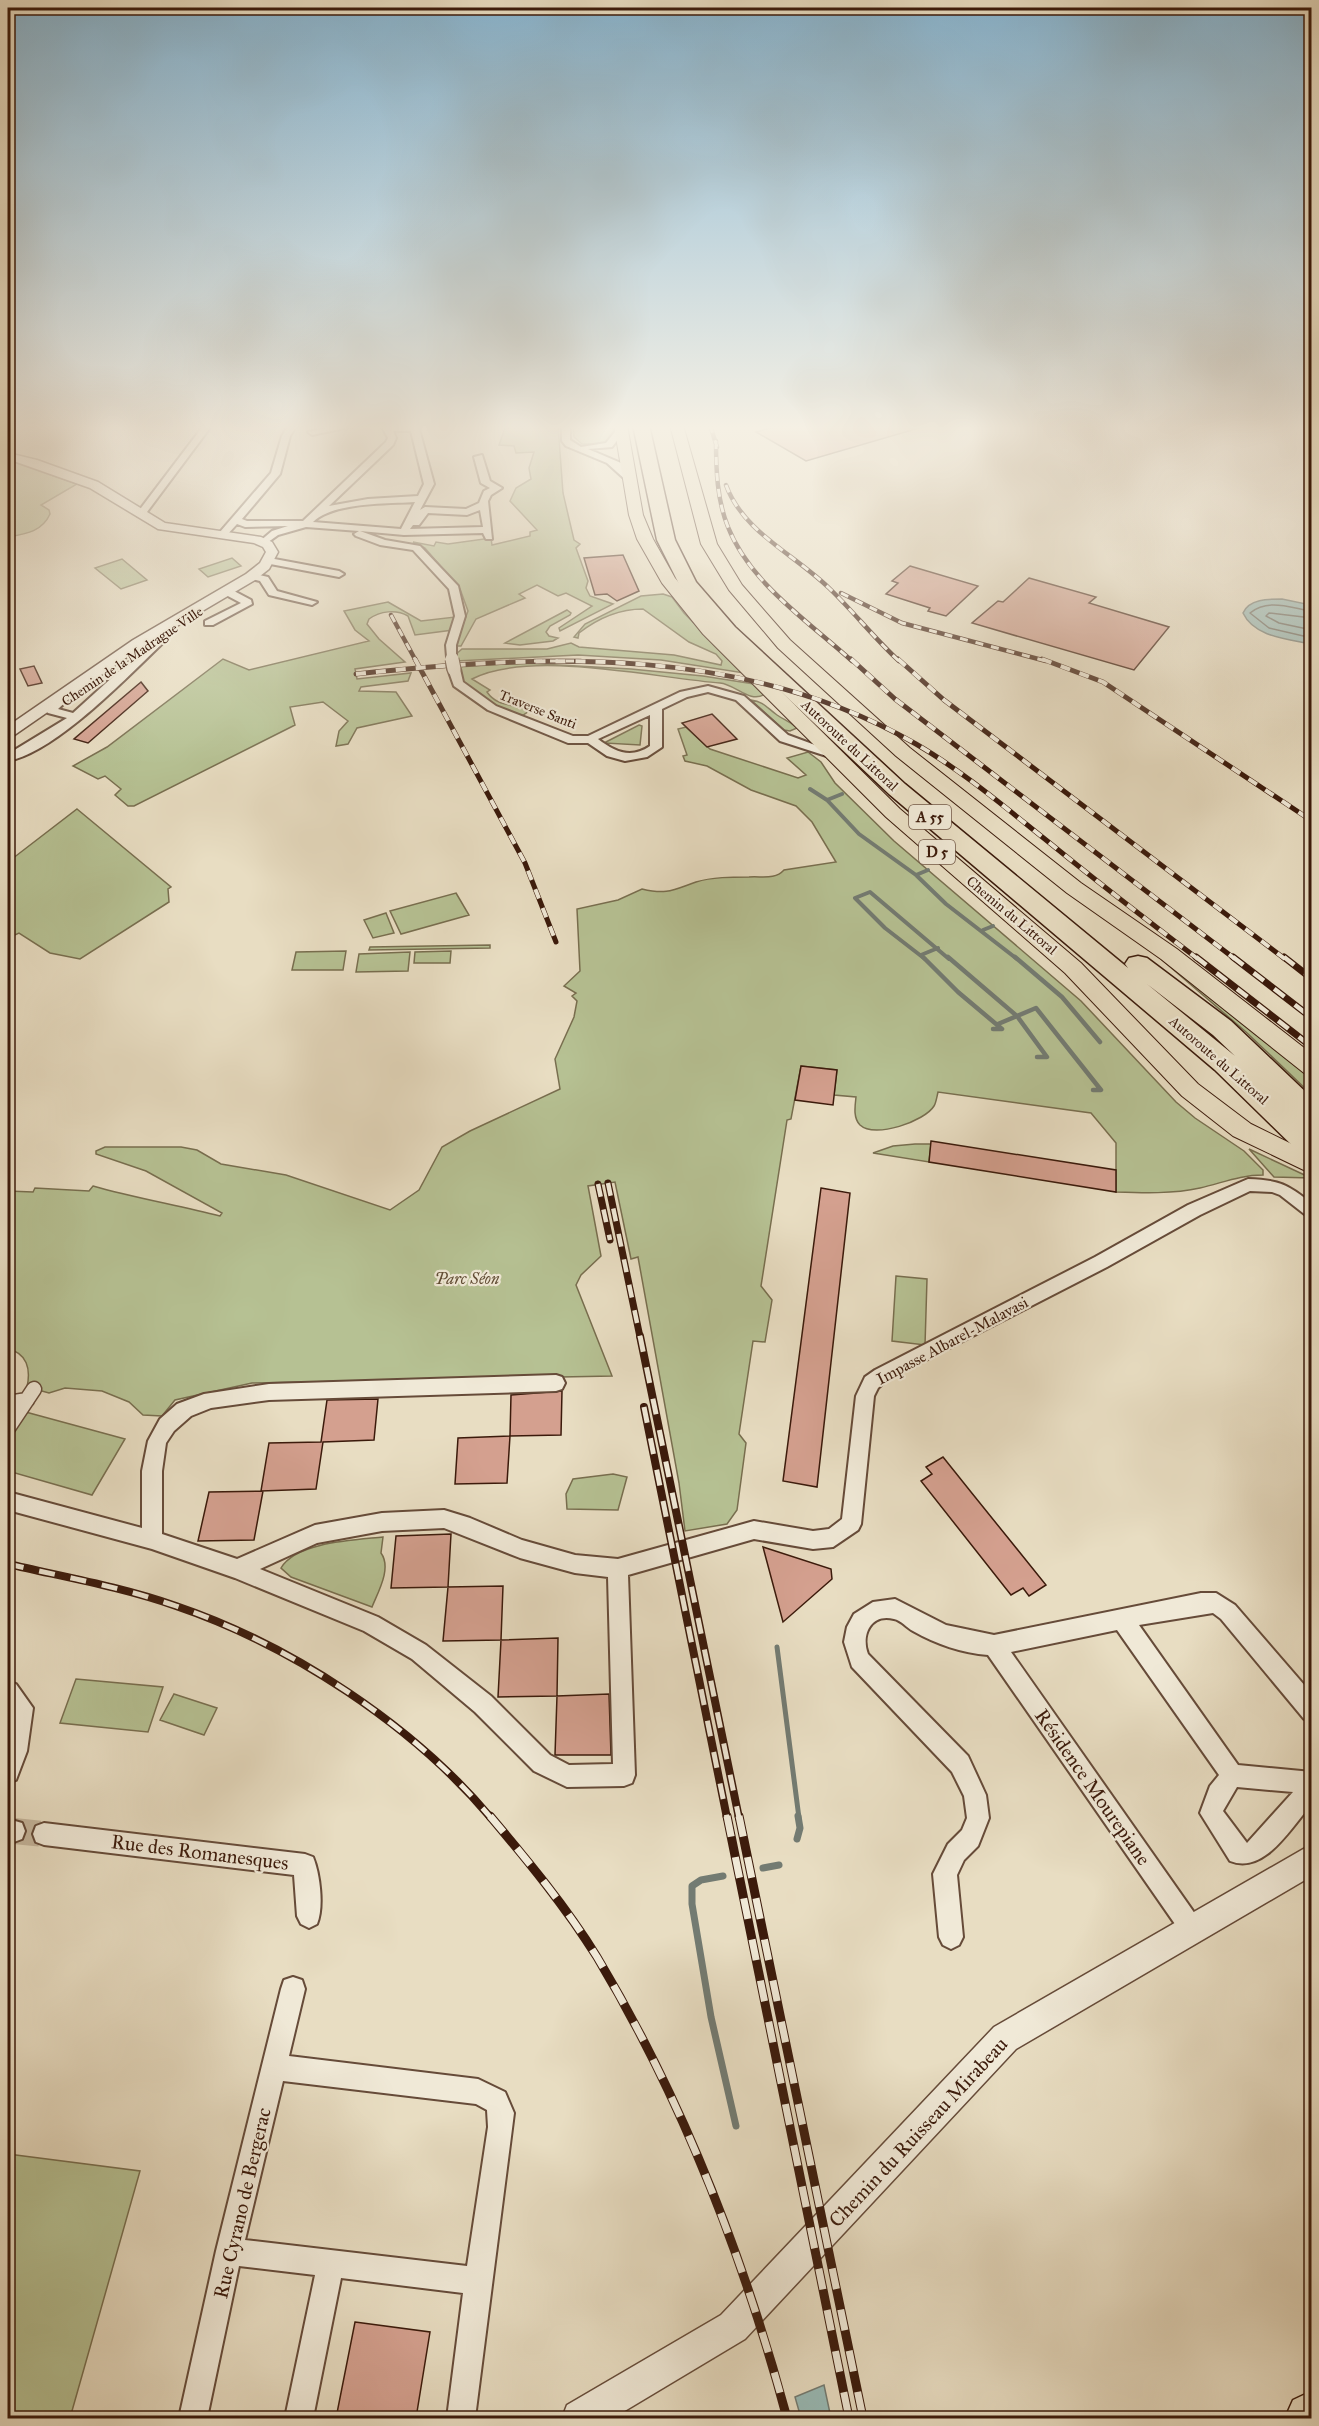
<svg xmlns="http://www.w3.org/2000/svg" width="1319" height="2426" font-family="'IM FELL Great Primer',serif">
<rect width="100%" height="100%" fill="#e8ddc2"/>
<filter id="stains"><feTurbulence type="fractalNoise" baseFrequency=".00333" numOctaves="4"/><feColorMatrix values="0 0 0 0 .2 0 0 0 0 .09 0 0 0 0 .02 0 0 0 .5 -.17"/></filter>
<radialGradient id="worn" r=".72"><stop offset=".6" stop-color="#630" stop-opacity="0"/><stop offset="1" stop-color="#630" stop-opacity=".3"/></radialGradient>
<path fill="#b6c193" stroke="#786e4f" stroke-width="1.5" d="M 506,425 L 558,425 L 563,493 L 574,540 L 580,544 L 576,548 L 588,581 L 586,588 L 590,596 L 613,604 L 560,631 L 559,628 L 592,606 L 566,593 L 558,596 L 537,585 L 519,594 L 525,598 L 476,619 L 461,646 L 455,646 L 468,611 L 460,589 L 425,548 L 413,542 L 434,546 L 436,542 L 448,544 L 491,538 L 492,545 L 530,536 L 530,532 L 537,530 L 510,501 L 516,488 L 531,479 L 529,468 L 534,452 L 516,453 L 514,446 L 499,445 Z
M 573,425 L 612,425 L 614,434 L 604,444 L 582,444 L 574,437 Z
M 8,460 L 77,484 L 41,505 L 49,510 L 50,514 C 42,532 25,534 8,537 Z
M 232,558 L 241,566 L 208,577 L 199,569 Z
M 122,559 L 147,580 L 121,589 L 95,568 Z
M 663,594 L 672,597 L 684,613 L 744,673 L 661,660 L 578,655 L 456,661 L 455,655 L 462,649 L 547,649 L 571,643 L 579,647 L 674,655 L 721,665 L 722,661 L 716,654 L 689,642 L 643,609 C 620,609 597,619 579,633 L 578,638 L 574,637 L 585,624 L 641,596 Z
M 388,602 L 421,621 L 455,617 L 453,630 L 415,635 L 408,616 C 396,609 380,611 369,619 L 367,624 L 379,639 L 405,662 L 355,669 L 357,679 L 411,673 L 408,681 L 361,687 L 359,691 L 396,692 L 412,716 L 357,728 L 348,744 L 336,746 L 339,731 L 348,721 L 323,702 L 290,707 L 295,725 L 134,806 L 128,806 L 115,795 L 121,789 L 105,776 L 98,779 L 73,766 L 107,747 L 223,659 L 249,670 L 369,641 L 355,630 L 344,611 Z
M 567,610 L 571,613 L 570,615 L 550,626 L 546,632 L 549,636 L 558,638 L 553,641 L 520,645 L 505,643 Z
M 523,663 L 631,669 L 703,676 L 754,684 L 765,694 C 750,704 735,684 720,683 C 655,678 529,649 472,679 L 490,690 L 487,692 C 498,708 514,703 529,711 L 519,718 L 494,707 L 460,680 L 457,667 Z
M 751,700 C 764,702 766,707 777,715 C 784,720 790,721 797,728 L 790,731 L 784,730 Z
M 639,725 L 642,726 L 640,745 L 604,743 Z
M 686,727 L 710,749 L 798,778 L 806,775 L 787,758 L 808,752 L 821,762 L 835,783 L 894,841 L 1081,1001 L 1176,1102 L 1195,1118 L 1244,1151 L 1263,1170 L 1263,1175 C 1240,1175 1222,1183 1200,1188 C 1173,1194 1143,1193 1116,1192 L 1116,1143 L 1091,1113 L 938,1092 C 937,1096 936,1103 934,1106 C 925,1121 875,1139 860,1125 C 853,1118 855,1106 856,1097 L 834,1095 L 837,1070 L 801,1066 L 791,1119 L 787,1120 L 761,1286 L 772,1300 L 765,1342 L 753,1341 L 739,1434 L 746,1443 L 737,1510 L 727,1524 L 685,1531 L 679,1483 L 638,1257 L 631,1259 L 615,1182 L 588,1186 L 601,1256 L 581,1275 L 576,1285 L 612,1376 L 252,1383 L 175,1400 L 162,1416 L 143,1415 L 129,1402 L 102,1391 L 65,1388 L 49,1393 L 27,1387 C 31,1369 27,1353 8,1349 L 8,1191 L 33,1192 L 35,1188 L 89,1191 L 93,1186 C 135,1198 177,1205 220,1216 L 222,1213 L 146,1171 L 96,1154 L 96,1151 L 105,1147 L 181,1147 L 197,1150 L 221,1164 L 286,1175 L 390,1210 L 419,1190 L 442,1147 L 470,1131 L 560,1089 L 555,1059 L 574,1017 L 577,1001 L 572,996 L 576,993 L 564,986 L 580,971 L 577,909 L 618,900 L 642,889 C 667,895 673,890 696,882 C 712,877 732,877 749,877 C 762,876 775,880 784,870 L 836,862 L 812,822 L 796,806 L 751,790 L 707,766 L 685,761 L 683,756 L 687,755 L 678,729 Z
M 77,809 L 171,887 L 168,889 L 169,902 L 80,959 L 50,953 L 19,933 L 8,938 L 8,862 Z
M 456,893 L 469,915 L 401,934 L 390,911 Z
M 386,913 L 394,933 L 373,938 L 364,920 Z
M 1119,923 L 1311,1077 L 1311,1094 L 1246,1032 Z
M 490,945 L 490,948 L 369,950 L 370,947 Z
M 346,951 L 343,970 L 292,970 L 296,952 Z
M 451,951 L 450,963 L 414,963 L 415,952 Z
M 410,952 L 408,971 L 356,972 L 359,954 Z
M 915,1144 L 931,1144 L 929,1162 L 873,1153 L 893,1146 Z
M 1249,1149 L 1311,1178 L 1274,1177 Z
M 896,1276 L 927,1279 L 925,1345 L 892,1341 Z
M 22,1411 L 125,1439 L 92,1495 L 8,1471 L 8,1433 Z
M 613,1474 L 627,1477 L 618,1510 L 567,1509 L 566,1494 L 573,1479 Z
M 383,1537 L 381,1553 C 392,1568 378,1592 372,1607 L 291,1577 L 281,1568 C 296,1542 355,1540 383,1537 Z
M 76,1679 L 163,1687 L 148,1732 L 60,1723 Z
M 174,1694 L 217,1708 L 204,1735 L 160,1720 Z
M 8,2154 L 140,2171 L 70,2418 L 8,2418 Z"/>
<path fill="#98bbb7" stroke="#737b72" stroke-width="1.5" d="M 1282,599 L 1311,605 L 1311,644 C 1288,639 1254,637 1243,613 C 1249,599 1268,599 1282,599 Z
M 824,2385 L 831,2418 L 801,2418 L 795,2397 Z"/>
<g fill="none" stroke-linecap="round" stroke-linejoin="round">
<path stroke="#6a6a61" stroke-width="1.5" d="M 1312,611 C 1291,608 1268,598 1250,613 L 1269,628 L 1312,638
M 1312,618 L 1269,613 L 1266,616 L 1279,623 L 1312,630"/>
<path stroke="#737b72" stroke-width="4" d="M 810,789 L 827,800 L 859,834 L 916,875 L 946,904 L 1017,959
M 827,800 L 842,794
M 916,875 L 928,870
M 983,930 L 993,926
M 921,955 L 938,948
M 925,959 L 885,928 L 855,898 L 870,892 L 949,959"/>
<path stroke="#737b72" stroke-width="4.5" d="M 923,957 L 958,992 L 1002,1029 L 993,1029
M 948,957 L 1017,1016 L 1047,1057 L 1037,1057
M 1015,957 L 1062,997 L 1100,1042
M 998,1024 L 1036,1008 L 1101,1090 L 1093,1090"/>
<path stroke="#737b72" stroke-width="5" d="M 777,1647 L 799,1818"/>
<path stroke="#737b72" stroke-width="7" d="M 797,1839 L 800,1828 L 798,1816
M 763,1868 L 779,1865
M 723,1876 L 701,1880 L 692,1886 L 692,1904 L 711,2017 L 736,2126"/>
</g>
<path fill="#d4a08f" stroke="#3b1a0b" stroke-width="1.5" d="M 781,425 L 918,425 L 919,428 L 806,461 L 756,432 Z
M 623,555 L 639,591 L 617,601 L 607,594 L 595,595 L 584,558 Z
M 910,566 L 978,586 L 946,616 L 928,611 L 930,608 L 886,594 L 898,583 L 892,581 Z
M 1029,578 L 1096,597 L 1089,603 L 1169,627 L 1134,670 L 972,623 L 998,601 L 1003,602 Z
M 34,666 L 42,683 L 28,686 L 20,669 Z
M 141,682 L 148,691 L 88,743 L 74,739 Z
M 712,714 L 737,739 L 707,747 L 682,723 Z
M 801,1066 L 837,1070 L 833,1105 L 795,1100 Z
M 931,1141 L 1116,1170 L 1116,1192 L 929,1162 Z
M 821,1188 L 850,1193 L 817,1487 L 783,1481 Z
M 562,1391 L 561,1435 L 510,1436 L 511,1395 Z
M 378,1399 L 374,1440 L 323,1442 L 316,1489 L 261,1491 L 269,1443 L 321,1442 L 327,1400 Z
M 510,1436 L 507,1483 L 455,1484 L 458,1438 Z
M 943,1457 L 971,1492 L 1046,1585 L 1029,1596 L 1023,1588 L 1011,1595 L 921,1481 L 932,1474 L 926,1467 Z
M 263,1491 L 254,1540 L 198,1541 L 209,1492 Z
M 451,1534 L 448,1587 L 391,1588 L 396,1536 Z
M 763,1547 L 831,1569 L 832,1579 L 783,1622 Z
M 503,1586 L 501,1640 L 443,1641 L 448,1587 Z
M 558,1638 L 557,1696 L 498,1697 L 501,1640 Z
M 609,1694 L 611,1755 L 555,1755 L 557,1696 Z
M 355,2322 L 430,2332 L 416,2418 L 336,2418 Z"/>
<g fill="none" stroke-linecap="round" stroke-linejoin="round">
<path stroke="#c5b69d" stroke-width="26" stroke-dasharray="26 13" stroke-linecap="butt" d="M 14,1831 L 44,1834"/>
<defs>
<path id="pedestrian" d="M 8,1403 L 27,1400
M 8,1428 L 34,1389"/>
<path id="minor" d="M 204,425 L 212,425 L 144,516 L 138,516 L 138,512 Z
M 289,425 L 297,425 L 290,436 L 280,474 L 242,519 L 247,521 L 303,521 L 386,442 L 388,438 L 381,425 L 415,426 L 419,429 L 434,484 L 420,510 L 425,507 L 466,509 L 479,503 L 484,491 L 490,488 L 481,483 L 474,457 L 482,455 L 490,481 L 502,488 L 491,495 L 488,501 L 492,539 L 486,539 L 483,533 L 404,535 L 360,531 L 385,540 L 420,546 L 458,586 L 465,616 L 456,645 L 456,659 L 447,657 L 446,645 L 455,616 L 449,589 L 413,550 L 380,545 L 356,536 L 354,534 L 359,531 L 306,527 L 278,535 L 264,545 L 259,542 L 272,531 L 288,526 L 245,527 L 237,524 L 226,536 L 220,536 L 220,532 L 271,473 L 282,436 ZM 393,431 L 411,431 L 424,484 L 418,496 L 368,499 L 329,506 L 393,445 L 396,438 ZM 415,502 L 401,529 L 313,522 C 333,502 387,504 415,502 ZM 480,510 L 483,527 L 410,529 L 413,525 L 419,525 L 428,513 L 467,515 Z
M 342,425 L 359,425 L 312,435 L 308,432 Z
M 562,425 L 570,425 L 570,440 L 581,447 L 606,443 L 618,428 L 624,428 L 625,430 L 612,447 L 588,449 L 621,463 L 635,479 L 633,481 L 627,481 L 607,463 L 566,446 L 562,441 Z
M 269,558 L 339,571 L 344,574 L 339,577 L 265,563 L 264,561 Z
M 251,573 L 268,577 L 277,591 L 317,602 L 312,605 L 269,595 L 260,581 L 247,578 L 246,576 Z
M 226,591 L 234,591 L 251,600 L 252,604 L 213,625 L 205,625 L 205,621 L 241,603 L 226,595 Z
M 163,628 L 172,630 L 169,637 C 131,673 57,752 8,761 L 8,754 L 67,718 L 48,713 L 46,711 C 50,701 61,690 72,692 L 72,696 L 58,709 L 73,713 L 160,634 Z
M 454,666 L 460,669 L 463,682 L 496,706 L 573,736 L 588,736 L 680,692 L 708,686 L 744,696 L 788,735 L 842,755 L 836,759 L 780,741 L 736,700 L 708,692 L 687,697 L 662,709 L 662,747 L 647,757 L 625,761 L 607,756 L 588,743 L 568,743 L 488,710 L 454,686 L 448,669 ZM 650,715 L 650,746 C 631,759 615,752 598,739 Z
M 1248,1179 C 1279,1180 1288,1184 1312,1204 L 1312,1220 L 1280,1195 L 1272,1192 L 1250,1191 L 1200,1215 L 1107,1267 L 887,1380 L 878,1388 L 874,1396 L 861,1524 L 858,1530 L 833,1547 L 813,1549 L 754,1539 L 628,1575 L 635,1775 L 632,1783 L 624,1786 L 567,1787 L 534,1771 L 475,1712 L 412,1659 L 364,1631 L 235,1578 L 152,1549 L 8,1510 L 8,1492 L 142,1528 L 142,1471 L 148,1441 L 160,1419 L 177,1404 L 204,1394 L 269,1384 L 556,1375 L 562,1377 L 565,1383 L 562,1389 L 556,1391 L 269,1400 L 211,1408 L 191,1416 L 174,1431 L 166,1443 L 162,1471 L 162,1534 L 237,1559 L 315,1525 L 382,1513 L 444,1510 L 470,1518 L 522,1540 L 575,1555 L 618,1559 L 754,1521 L 813,1531 L 829,1529 L 842,1519 L 856,1396 L 865,1377 L 875,1370 L 1095,1257 L 1188,1205 ZM 444,1528 L 520,1558 L 575,1573 L 608,1577 L 613,1764 L 569,1765 L 550,1755 L 491,1696 L 426,1645 L 378,1617 L 260,1569 L 317,1543 L 382,1531 Z
M 1201,1593 L 1216,1593 L 1235,1605 L 1312,1694 L 1312,1722 L 1304,1719 L 1221,1619 L 1213,1613 L 1139,1625 L 1238,1765 L 1312,1772 L 1312,1804 C 1291,1827 1265,1875 1230,1861 L 1200,1813 L 1210,1786 L 1219,1775 L 1117,1630 L 1011,1652 L 1200,1921 L 1204,1929 L 1200,1937 L 1192,1941 L 1184,1937 L 988,1655 C 962,1653 936,1644 913,1631 C 907,1628 901,1620 894,1619 C 870,1613 861,1636 868,1654 L 968,1756 L 986,1795 L 989,1818 L 978,1846 L 964,1860 L 957,1875 L 963,1937 L 959,1945 L 951,1949 L 943,1945 L 939,1937 L 933,1874 L 948,1844 L 962,1830 L 967,1818 L 964,1796 L 952,1772 L 852,1667 L 844,1642 L 847,1627 L 854,1614 L 873,1602 L 895,1599 L 946,1625 L 994,1635 ZM 1237,1787 L 1293,1792 L 1247,1843 L 1223,1811 Z
M 8,1681 L 16,1684 L 33,1708 L 27,1751 L 16,1780 L 8,1783 L 8,1734 L 11,1711 L 8,1708 Z
M 8,1819 L 22,1823 L 25,1831 L 22,1839 L 14,1842 L 8,1841 Z
M 44,1823 L 305,1854 L 313,1857 C 320,1874 324,1907 317,1924 L 309,1928 L 301,1924 L 297,1916 L 294,1875 L 44,1845 L 36,1842 L 33,1834 L 36,1826 Z
M 293,1977 L 302,1980 L 305,1989 L 289,2056 L 478,2079 L 505,2092 L 514,2113 L 475,2418 L 447,2418 L 463,2293 L 341,2278 L 313,2418 L 285,2418 L 315,2275 L 239,2266 L 207,2418 L 179,2418 L 216,2251 L 281,1989 L 284,1980 ZM 283,2081 L 476,2104 L 487,2110 L 488,2127 L 467,2266 L 245,2240 Z"/>
<path id="tertiary" d="M 8,453 L 37,460 L 98,482 L 165,523 L 261,537 L 272,542 L 278,552 L 269,569 L 255,580 L 143,646 L 13,736 L 8,737 L 8,726 L 133,640 L 246,574 L 260,563 L 266,552 L 263,547 L 254,543 L 158,529 L 90,488 L 8,459 Z
M 1312,1844 L 1312,1876 L 1305,1880 L 1016,2049 L 745,2339 L 613,2418 L 562,2418 L 567,2405 L 721,2315 L 994,2027 Z"/>
<path id="primary" d="M 614,425 L 627,425 L 643,515 L 653,539 L 675,578 L 715,626 L 900,809 L 1081,963 L 1198,1084 L 1251,1124 L 1312,1154 L 1312,1174 L 1233,1136 L 1182,1096 L 1065,973 L 886,817 L 703,634 L 662,583 L 637,539 L 629,515 Z
M 670,425 L 683,425 L 717,544 L 742,585 L 790,640 L 910,748 L 1081,883 L 1177,949 L 1312,1054 L 1312,1075 L 1304,1073 L 1161,959 L 1067,893 L 896,756 L 778,648 L 729,590 L 701,544 Z"/>
<path id="motorway" d="M 633,425 L 649,425 L 675,540 L 696,582 L 735,627 L 905,784 L 1128,968 L 1125,964 L 1129,958 L 1138,956 L 1147,958 L 1231,1021 L 1312,1098 L 1312,1125 L 1305,1123 L 1312,1129 L 1312,1158 L 1302,1155 L 1215,1070 L 889,794 L 721,635 L 679,584 L 657,540 ZM 1147,984 L 1213,1035 L 1235,1056 Z
M 1312,2391 L 1312,2418 L 1285,2418 L 1293,2400 Z"/>
</defs>
<use href="#pedestrian" stroke="#664b39" stroke-width="17"/>
<use href="#minor" stroke="#664b39" stroke-width="4"/>
<use href="#tertiary" stroke="#664b39" stroke-width="3"/>
<use href="#primary" stroke="#3b1a0b" stroke-width="2"/>
<use href="#motorway" stroke="#3b1a0b" stroke-width="3"/>
<use href="#pedestrian" stroke="#f0e9d7" stroke-width="14"/>
<use href="#minor" fill="#f0e9d7" fill-rule="evenodd"/>
<use href="#tertiary" fill="#f0e9d7" fill-rule="evenodd"/>
<use href="#primary" fill="#e8ddc2" fill-rule="evenodd"/>
<use href="#motorway" fill="#e8ddc2" fill-rule="evenodd"/>
<defs>
<path id="rail-far4" d="M 710,425 L 717,447
M 716,441 C 716,470 717,500 728,527 C 750,583 809,622 852,661
M 726,485 C 743,532 794,554 829,588 C 853,611 874,638 899,661
M 841,593 L 902,623 L 1046,661
M 391,615 L 416,661
M 534,661 L 581,661"/>
<path id="rail-far3" d="M 415,659 L 525,863 L 556,942
M 851,659 L 895,699 L 1235,959
M 898,659 L 944,700 L 1285,959
M 1042,659 L 1103,682 L 1312,821
M 356,674 C 546,654 744,645 916,744 C 964,772 1007,809 1051,844 C 1099,883 1148,921 1198,959"/>
<path id="rail-far2" d="M 1196,957 L 1312,1047
M 1233,957 L 1312,1018
M 1284,957 L 1312,979
M 608,1183 L 640,1337
M 598,1184 L 610,1240"/>
<path id="rail-far1" d="M 640,1336 L 739,1818
M 644,1407 L 727,1818
M 8,1564 C 64,1577 122,1587 176,1606 C 291,1645 413,1725 491,1818"/>
<path id="rail" d="M 490,1816 C 528,1861 566,1907 597,1957 C 682,2099 744,2258 787,2418
M 727,1816 L 849,2418
M 739,1816 L 863,2418"/>
</defs>
<use href="#rail-far4" stroke="#3b1a0b" stroke-width="4.5"/>
<use href="#rail-far3" stroke="#3b1a0b" stroke-width="5"/>
<use href="#rail-far2" stroke="#3b1a0b" stroke-width="7"/>
<use href="#rail-far1" stroke="#3b1a0b" stroke-width="8"/>
<use href="#rail" stroke="#3b1a0b" stroke-width="9"/>
<use href="#rail-far4" stroke="#f0e9d7" stroke-width="3" stroke-dasharray="8" stroke-linecap="butt"/>
<use href="#rail-far3" stroke="#f0e9d7" stroke-width="4" stroke-dasharray="10" stroke-linecap="butt"/>
<use href="#rail-far2" stroke="#f0e9d7" stroke-width="4.5" stroke-dasharray="13" stroke-linecap="butt"/>
<use href="#rail-far1" stroke="#f0e9d7" stroke-width="5" stroke-dasharray="16" stroke-linecap="butt"/>
<use href="#rail" stroke="#f0e9d7" stroke-width="7" stroke-dasharray="21" stroke-linecap="butt"/>
<defs>
<path id="minor-bridge-far1" d="M 452,657 L 453,661"/>
<path id="minor-bridge" d="M 452,659 L 454,669"/>
</defs>
<use href="#minor-bridge-far1" stroke="#664b39" stroke-width="11" stroke-linecap="butt"/>
<use href="#minor-bridge" stroke="#664b39" stroke-width="15" stroke-linecap="butt"/>
<use href="#minor-bridge-far1" stroke="#f0e9d7" stroke-width="10"/>
<use href="#minor-bridge" stroke="#f0e9d7" stroke-width="13"/>
</g>
<linearGradient id="sky" x2="0" y2="1"><stop stop-color="#88b7d4"/><stop offset="0.56" stop-color="#f5f0e4"/><stop offset="1" stop-color="#f5f0e4" stop-opacity="0"/></linearGradient>
<rect width="1319" height="764" fill="url(#sky)"/>
<g text-anchor="middle" stroke-width="4.5" stroke-linejoin="round" paint-order="stroke">
<g font-size="14" fill="#3b1a0b" stroke="#f0e9d7">
<text transform="translate(132 656) rotate(-34)" y="5">Chemin de la Madrague Ville</text>
<text transform="translate(538 709) rotate(22)" y="5">Traverse Santi</text>
<text transform="translate(850 745) rotate(43)" y="5">Autoroute du Littoral</text>
<text transform="translate(1012 915) rotate(40)" y="5">Chemin du Littoral</text>
<text transform="translate(1219 1060) rotate(41)" y="5">Autoroute du Littoral</text>
</g>
<g fill="#f0e9d7" stroke="#715848" stroke-width="1.5">
<rect x="909" y="805" width="42" height="24" rx="4.5"/>
<rect x="919" y="840" width="36" height="24" rx="4.5"/>
</g>
<g font-size="15" font-weight="bold" fill="#3b1a0b">
<text x="930" y="822">A 55</text>
<text x="937" y="857">D 5</text>
</g>
<g font-size="16" font-style="italic" fill="#604c34" stroke="#f0e9d7">
<text x="467" y="1284">Parc Séon</text>
</g>
<g font-size="16" fill="#3b1a0b" stroke="#f0e9d7">
<text transform="translate(952 1340) rotate(-28)" y="6">Impasse Albarel-Malavasi</text>
</g>
<g font-size="20" fill="#3b1a0b" stroke="#f0e9d7">
<text transform="translate(1093 1787) rotate(55)" y="7">Résidence Mourepiane</text>
<text transform="translate(200 1852) rotate(7)" y="7">Rue des Romanesques</text>
<text transform="translate(918 2132) rotate(-47)" y="7">Chemin du Ruisseau Mirabeau</text>
<text transform="translate(242 2203) rotate(-77)" y="7">Rue Cyrano de Bergerac</text>
</g>
</g>
<rect width="1319" height="2426" fill="none" stroke="#e8ddc2" stroke-width="30"/>
<rect x="9" y="9" width="1301" height="2408" fill="none" stroke="#3b1a0b" stroke-width="3"/>
<rect x="15" y="15" width="1289" height="2396" fill="none" stroke="#3b1a0b" stroke-width="1.5"/>
<rect width="100%" height="100%" filter="url(#stains)"/>
<rect width="100%" height="100%" fill="url(#worn)"/>
</svg>
